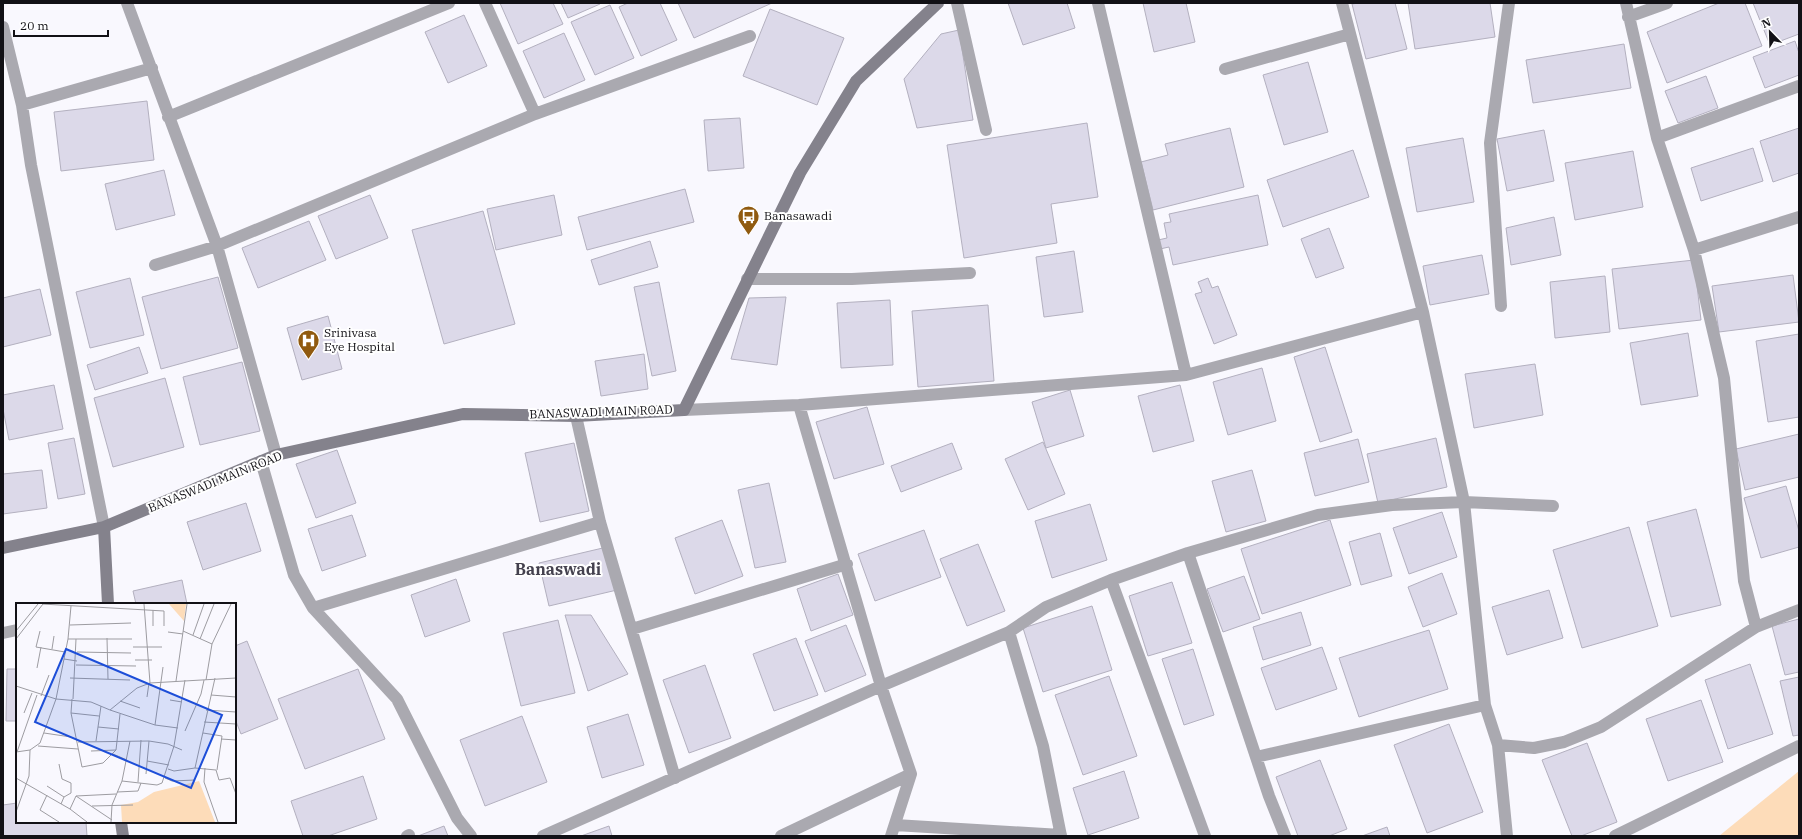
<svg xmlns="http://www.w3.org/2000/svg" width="1802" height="839" font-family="'IBM Plex Serif',serif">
<rect width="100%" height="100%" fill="#f9f8fe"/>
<path fill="#fddcb9" d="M 1799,771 L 1799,836 L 1719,836 Z"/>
<path fill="#dcd9e9" stroke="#b3b0bf" d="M 500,3 L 553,3 L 563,24 L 518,44 Z
M 561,3 L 599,3 L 600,4 L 568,18 Z
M 628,3 L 660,3 L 677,40 L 641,56 L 619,7 Z
M 678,3 L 772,3 L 694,38 Z
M 1008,3 L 1067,3 L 1075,28 L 1023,45 Z
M 1143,3 L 1186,3 L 1195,42 L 1154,52 Z
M 1358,3 L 1395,3 L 1407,49 L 1366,59 L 1352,4 Z
M 1408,3 L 1490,3 L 1495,37 L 1415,49 Z
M 1719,3 L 1745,3 L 1762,46 L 1667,83 L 1647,32 Z
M 1753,3 L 1799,3 L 1799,34 L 1770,45 Z
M 610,5 L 634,58 L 595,75 L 571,22 Z
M 770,9 L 844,38 L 817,105 L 743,76 Z
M 464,15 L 487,66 L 448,83 L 425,32 Z
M 959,30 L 973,120 L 917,128 L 904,79 L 941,34 Z
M 564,33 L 585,80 L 544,98 L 523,51 Z
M 1795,41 L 1799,53 L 1799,75 L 1765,88 L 1753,57 Z
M 1624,44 L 1631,88 L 1533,103 L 1526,60 Z
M 1308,62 L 1328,132 L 1284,145 L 1263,75 Z
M 1706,76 L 1718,108 L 1678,123 L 1665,91 Z
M 147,101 L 154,160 L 61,171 L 54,112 Z
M 740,118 L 744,168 L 708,171 L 704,120 Z
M 1087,123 L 1098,197 L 1051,204 L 1057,243 L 964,258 L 947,145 Z
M 1230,128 L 1244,187 L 1153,210 L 1141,162 L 1168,155 L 1165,144 Z
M 1799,128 L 1799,173 L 1773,182 L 1760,141 Z
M 1544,130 L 1554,181 L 1507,191 L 1497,139 Z
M 1463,138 L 1474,202 L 1417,212 L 1406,148 Z
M 1753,148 L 1763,181 L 1701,201 L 1691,168 Z
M 1353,150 L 1369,197 L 1283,227 L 1267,180 Z
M 1633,151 L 1643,207 L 1575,220 L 1565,163 Z
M 164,170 L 175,215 L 116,230 L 105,184 Z
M 685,189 L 694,222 L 587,250 L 578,217 Z
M 370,195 L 388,238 L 336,259 L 318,216 Z
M 554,195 L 562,235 L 496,250 L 487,209 Z
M 1258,195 L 1268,245 L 1173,265 L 1169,247 L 1160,249 L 1158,240 L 1167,238 L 1164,223 L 1171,222 L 1169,214 Z
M 483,211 L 515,324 L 444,344 L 412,230 Z
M 1554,217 L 1561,255 L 1511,265 L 1506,228 Z
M 309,221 L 326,260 L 258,288 L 242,248 Z
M 1329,228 L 1344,268 L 1316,278 L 1301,239 Z
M 650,241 L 658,267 L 599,285 L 591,260 Z
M 1074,251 L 1083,312 L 1044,317 L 1036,257 Z
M 1482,255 L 1489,294 L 1430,305 L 1423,266 Z
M 1694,260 L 1701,320 L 1619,329 L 1612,269 Z
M 1793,275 L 1799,322 L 1719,332 L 1712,286 Z
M 1605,276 L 1610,332 L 1555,338 L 1550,282 Z
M 218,277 L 238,348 L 161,369 L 142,297 Z
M 130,278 L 144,335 L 90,348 L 76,292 Z
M 1208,278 L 1212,288 L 1218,286 L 1237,335 L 1214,344 L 1195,294 L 1202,292 L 1198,282 Z
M 659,282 L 676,371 L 652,376 L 634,287 Z
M 40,289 L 51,335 L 3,347 L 3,298 Z
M 786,297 L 777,365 L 731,359 L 749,298 Z
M 890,300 L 893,365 L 841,368 L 837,303 Z
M 988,305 L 994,381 L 918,387 L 912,311 Z
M 328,316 L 342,369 L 302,380 L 287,328 Z
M 1688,333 L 1698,396 L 1641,405 L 1630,343 Z
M 1799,334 L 1799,417 L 1768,422 L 1756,341 Z
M 139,347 L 148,373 L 95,390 L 87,365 Z
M 1325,347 L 1352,432 L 1320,442 L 1294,357 Z
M 644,354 L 648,389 L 601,396 L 595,361 Z
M 242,362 L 260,431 L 200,445 L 183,377 Z
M 1535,364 L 1543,415 L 1474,428 L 1465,374 Z
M 1262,368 L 1276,421 L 1228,435 L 1213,382 Z
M 165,378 L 184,447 L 113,467 L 94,398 Z
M 54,385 L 63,429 L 9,440 L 3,409 L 3,395 Z
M 1180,385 L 1194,441 L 1153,452 L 1138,396 Z
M 1070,390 L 1084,436 L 1046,448 L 1032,402 Z
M 867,407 L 884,464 L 834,479 L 816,422 Z
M 1799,434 L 1799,477 L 1745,490 L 1736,449 Z
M 74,438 L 85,494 L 58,499 L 48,443 Z
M 1436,438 L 1447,487 L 1378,503 L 1367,454 Z
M 1358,439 L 1369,482 L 1315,496 L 1304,453 Z
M 1043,442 L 1065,494 L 1028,510 L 1005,459 Z
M 574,443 L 589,511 L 540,522 L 525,453 Z
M 952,443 L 962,469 L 901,492 L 891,466 Z
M 337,450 L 356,503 L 316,518 L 296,464 Z
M 42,470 L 47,508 L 3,514 L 3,474 Z
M 1252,470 L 1266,521 L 1226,532 L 1212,481 Z
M 769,483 L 786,562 L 755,568 L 738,490 Z
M 1786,486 L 1799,531 L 1799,547 L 1761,558 L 1744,498 Z
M 246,503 L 261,551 L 203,570 L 187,522 Z
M 1090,504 L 1107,560 L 1052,578 L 1035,521 Z
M 1696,509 L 1721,605 L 1671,617 L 1647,522 Z
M 1442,512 L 1457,557 L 1409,574 L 1393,528 Z
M 352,515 L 366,556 L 322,571 L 308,529 Z
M 722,520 L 743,576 L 695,594 L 675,538 Z
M 1330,520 L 1351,585 L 1262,614 L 1241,549 Z
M 1629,527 L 1658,626 L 1582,648 L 1553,550 Z
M 924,530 L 941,577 L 875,601 L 858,554 Z
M 1380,533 L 1392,576 L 1361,585 L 1349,542 Z
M 978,544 L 1005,611 L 967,626 L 940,559 Z
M 607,547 L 617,590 L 549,606 L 539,563 Z
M 1442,573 L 1457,614 L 1423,627 L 1408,587 Z
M 838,574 L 853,615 L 811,631 L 797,589 Z
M 1244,576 L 1260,619 L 1223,632 L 1207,589 Z
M 456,579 L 470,621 L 425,637 L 411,595 Z
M 182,580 L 187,604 L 136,604 L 133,591 Z
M 1172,582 L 1192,643 L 1148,656 L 1129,596 Z
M 1549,590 L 1563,638 L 1507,655 L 1492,607 Z
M 1092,606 L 1112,670 L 1043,692 L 1023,628 Z
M 1301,612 L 1311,645 L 1263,660 L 1253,627 Z
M 565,615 L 591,615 L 628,674 L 588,691 Z
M 1799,619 L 1799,672 L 1785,675 L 1772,626 Z
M 558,620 L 575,693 L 521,706 L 503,633 Z
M 846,625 L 866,675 L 825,692 L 805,641 Z
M 1429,630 L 1448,689 L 1359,717 L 1339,658 Z
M 796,638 L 818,695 L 774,711 L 753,654 Z
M 247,641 L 278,719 L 241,734 L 235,719 L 235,646 Z
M 1322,647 L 1337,689 L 1276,710 L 1261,668 Z
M 1193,649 L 1214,715 L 1184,725 L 1162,659 Z
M 1750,664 L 1773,734 L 1728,749 L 1705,680 Z
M 705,665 L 731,738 L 689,753 L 663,680 Z
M 7,669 L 17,669 L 17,721 L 6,721 Z
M 358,669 L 385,739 L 305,769 L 278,699 Z
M 1109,676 L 1137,756 L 1083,775 L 1055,695 Z
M 1799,677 L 1799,735 L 1793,736 L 1780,681 Z
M 1701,700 L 1723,762 L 1668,781 L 1646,719 Z
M 628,714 L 644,765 L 602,778 L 587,727 Z
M 522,716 L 547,782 L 485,806 L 460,740 Z
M 1449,724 L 1483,812 L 1427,833 L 1394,745 Z
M 1587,743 L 1617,822 L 1581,836 L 1572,836 L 1542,760 Z
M 1320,760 L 1347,829 L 1329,836 L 1298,836 L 1276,777 Z
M 1124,771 L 1139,818 L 1088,835 L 1073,788 Z
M 363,776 L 377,819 L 328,836 L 303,836 L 291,801 Z
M 17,803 L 17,822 L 86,822 L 87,836 L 3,836 L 3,805 Z
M 444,826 L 448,836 L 418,836 Z
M 609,826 L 612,836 L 581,836 Z
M 1387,827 L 1390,836 L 1362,836 Z"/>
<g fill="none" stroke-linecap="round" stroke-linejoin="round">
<path stroke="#aaa9b0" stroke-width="12" d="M 3,633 L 17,630"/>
<path stroke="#aaa9b0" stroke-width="12" d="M 127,3 L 217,246 L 276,455
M 485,3 L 535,114
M 957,3 L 986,130
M 1098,3 L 1186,375
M 1342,3 L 1423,312 L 1464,502 L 1485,705 L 1498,745 L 1507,836
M 1626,3 L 1657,138 L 1694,250 L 1724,378 L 1744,581 L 1756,627
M 1628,17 L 1667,3
M 3,27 L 22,105 L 31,165 L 104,527
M 1225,69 L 1350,34
M 22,105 L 152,68
M 168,117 L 449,3
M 1657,138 L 1799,86
M 1694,250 L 1799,217
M 155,265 L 217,246 L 535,114 L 750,36
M 747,279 L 852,279 L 970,273
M 1501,306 L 1490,143 L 1509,3
M 799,405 L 881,686 L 911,774 L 891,836
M 684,410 L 799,405 L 1186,375 L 1423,312
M 576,416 L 600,522 L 675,778
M 261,461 L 294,575 L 313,608 L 397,699 L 457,818 L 471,836
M 1188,553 L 1269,796 L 1285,836
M 1111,580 L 1205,836
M 313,608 L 600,522
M 632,629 L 847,564
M 1009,632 L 1043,746 L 1061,836
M 1498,745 L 1534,748 L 1564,742 L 1601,727 L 1756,627 L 1799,610
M 1256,757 L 1485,705
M 895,825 L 1061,835
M 407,836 L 409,835
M 543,836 L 881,686 L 1009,632 L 1046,607 L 1111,580 L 1188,553 L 1318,515 L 1392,505 L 1464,502 L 1553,506
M 781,836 L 911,774
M 1615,836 L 1799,746"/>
<path stroke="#84828c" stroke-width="12" d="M 3,548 L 104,527
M 108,604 L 104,527 L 276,455 L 463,414 L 576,416 L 684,410 L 800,173 L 856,81 L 938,3
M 121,822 L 123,836"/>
</g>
<defs>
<symbol id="bus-pin" viewBox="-11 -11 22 30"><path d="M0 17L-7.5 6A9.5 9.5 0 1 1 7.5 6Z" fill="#905a0f" stroke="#fff"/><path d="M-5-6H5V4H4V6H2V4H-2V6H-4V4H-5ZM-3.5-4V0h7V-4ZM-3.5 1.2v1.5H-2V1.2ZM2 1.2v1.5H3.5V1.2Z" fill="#fff"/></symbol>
<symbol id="hospital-pin" viewBox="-11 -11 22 30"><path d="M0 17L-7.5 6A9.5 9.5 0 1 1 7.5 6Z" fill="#905a0f" stroke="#fff"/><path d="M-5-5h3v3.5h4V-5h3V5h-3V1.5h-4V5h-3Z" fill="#fff"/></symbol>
</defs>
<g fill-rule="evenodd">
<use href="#bus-pin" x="736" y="204" width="25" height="34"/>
<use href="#hospital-pin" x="296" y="328" width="25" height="34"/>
</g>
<g text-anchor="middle" stroke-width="4" stroke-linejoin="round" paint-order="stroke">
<g font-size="12" fill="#121116" stroke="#fff" text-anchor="start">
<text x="764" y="220">Banasawadi</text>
<text x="324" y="337">Srinivasa<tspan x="324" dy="14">Eye Hospital</tspan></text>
</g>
<g font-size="12" fill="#121116" stroke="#fff">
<text transform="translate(601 412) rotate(-2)" y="4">BANASWADI MAIN ROAD</text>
<text transform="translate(215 482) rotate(-22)" y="4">BANASWADI MAIN ROAD</text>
</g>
<g font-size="16" font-weight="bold" fill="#44414e" stroke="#fff">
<text x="558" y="575">Banaswadi</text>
</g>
</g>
<g transform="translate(16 603)">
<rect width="220" height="220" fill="#f9f8fe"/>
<path d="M 153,1 L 170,1 L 168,18 ZM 183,178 L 199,219 L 106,219 L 105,202 L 122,199 L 138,189 Z" fill="#fddcb9"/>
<path fill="none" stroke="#9d9ca1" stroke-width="1" d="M 26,1 L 148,8 L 148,23M 128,1 L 134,80M 54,22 L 115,20M 137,23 L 137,7M 0,28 L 22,1M 24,28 L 20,44 L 49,49M 167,28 L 196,41M 152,29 L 167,31M 177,32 L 188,1M 91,35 L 92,76M 0,36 L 27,1M 52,36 L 116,36M 184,36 L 198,1M 117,44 L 146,44M 36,46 L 38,33M 61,49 L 115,50M 48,56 L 61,58M 119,57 L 136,57M 60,62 L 120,63M 21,65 L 25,44M 54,75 L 114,77M 190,77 L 196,41 L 215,1M 160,78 L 171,1M 0,83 L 40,96 L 52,36 L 55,3M 195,92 L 220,94M 25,93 L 33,72M 131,94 L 133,80M 56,96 L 55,110 L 66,164 L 87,160 L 100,147 L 104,111M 57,96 L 60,36M 154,97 L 166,99M 104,98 L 124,105M 94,107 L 139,122 L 162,125M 190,107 L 220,109M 8,110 L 16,90M 55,110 L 83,113M 188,119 L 220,121M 139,122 L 147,64M 82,124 L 103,126M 169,128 L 185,91 L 188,77M 28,130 L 55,134M 187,130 L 206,133 L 201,167M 205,136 L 220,137M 80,138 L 85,103M 62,139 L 133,138 L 152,141 L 166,147M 22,143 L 62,146M 75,148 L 100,147M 0,149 L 14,147 L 24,140 L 40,96 L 75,99 L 94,107 L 121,85 L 134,80 L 220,75M 1,149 L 21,92M 97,151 L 111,157M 131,158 L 153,162M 43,161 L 46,176 L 55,180 L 55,190 L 48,194M 179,165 L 199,75M 189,165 L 188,179 L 202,219M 152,166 L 158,168 L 179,165 L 200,167 L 203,177 L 214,175 L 220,191M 130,171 L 133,138M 0,175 L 54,206 L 71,219M 149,175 L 156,178 L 179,177M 106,178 L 141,182 L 146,180 L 158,143 L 169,77M 122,179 L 125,137M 31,183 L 48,194 L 45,201M 101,189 L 122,188 L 125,180M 31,192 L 24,207 L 43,219M 60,193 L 96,217M 76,203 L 117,202M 54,206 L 60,193 L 100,191M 0,209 L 13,173 L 14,147M 95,219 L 96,202 L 106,178 L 114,138"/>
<path fill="#1d4ed8" fill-opacity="0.15" stroke="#1d4ed8" stroke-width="2" d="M 50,46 L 206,112 L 175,185 L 19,119 Z"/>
<rect width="220" height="220" fill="none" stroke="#121116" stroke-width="2"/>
</g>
<rect width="1802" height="839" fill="none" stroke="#121116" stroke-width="8"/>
<g transform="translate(1770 32) rotate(337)" stroke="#ffffff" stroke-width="3" paint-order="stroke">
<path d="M0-3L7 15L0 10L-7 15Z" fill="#121116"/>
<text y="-6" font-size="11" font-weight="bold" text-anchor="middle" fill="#121116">N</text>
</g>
<path d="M14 30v6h94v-6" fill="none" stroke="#121116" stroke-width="2"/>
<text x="20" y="30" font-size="12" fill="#121116" stroke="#ffffff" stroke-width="3" paint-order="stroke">20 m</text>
</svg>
